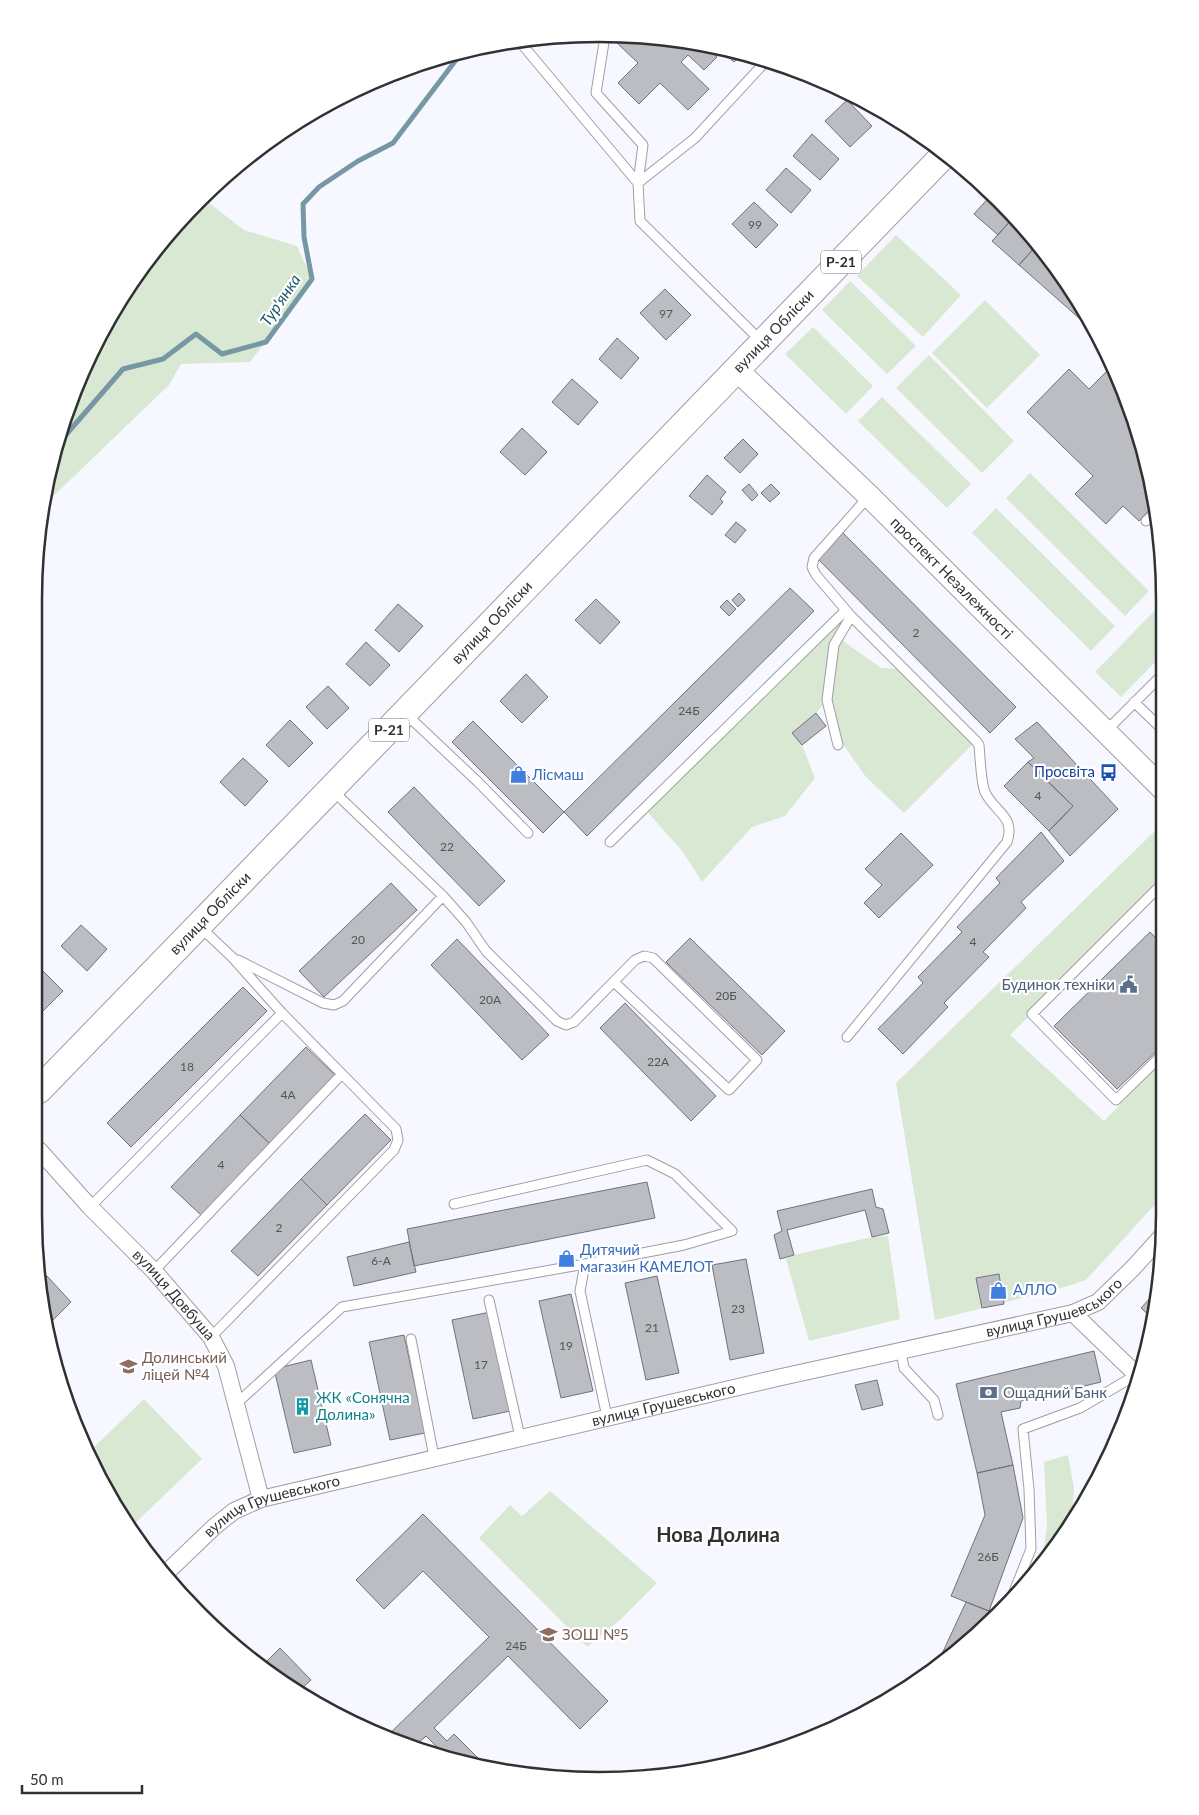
<svg xmlns="http://www.w3.org/2000/svg" width="1199" height="1815" font-family="Lato,sans-serif">
<rect width="100%" height="100%" fill="#f7f8ff"/>
<path fill="#d9e8d3" d="M 204,199 L 244,230 L 297,246 L 312,279 L 285,317 L 250,362 L 181,364 L 169,385 L 43,506 L 64,418 L 92,350 L 174,226 Z
M 896,235 L 961,295 L 923,337 L 857,276 Z
M 850,281 L 916,346 L 887,374 L 822,310 Z
M 985,300 L 1040,355 L 987,408 L 932,353 Z
M 813,327 L 873,386 L 846,414 L 785,354 Z
M 929,355 L 1014,441 L 982,473 L 896,388 Z
M 882,397 L 971,484 L 947,508 L 858,421 Z
M 1030,473 L 1149,591 L 1125,616 L 1006,498 Z
M 996,508 L 1115,626 L 1091,651 L 972,533 Z
M 1160,605 L 1164,608 L 1164,653 L 1121,697 L 1095,672 Z
M 846,610 L 851,616 L 839,638 L 881,668 L 904,669 L 976,741 L 904,813 L 866,777 L 837,736 L 826,701 L 816,713 L 792,733 L 802,745 L 815,778 L 785,816 L 752,827 L 702,882 L 683,852 L 644,808 Z
M 1161,825 L 1163,826 L 1162,884 L 1010,1035 L 1104,1121 L 1154,1070 L 1161,1076 L 1161,1198 L 1086,1280 L 1065,1287 L 935,1320 L 896,1083 Z
M 888,1236 L 900,1319 L 809,1341 L 786,1259 L 794,1255 L 872,1237 Z
M 144,1399 L 202,1459 L 129,1529 L 90,1451 Z
M 1068,1455 L 1074,1488 L 1072,1517 L 1042,1563 L 1047,1524 L 1044,1462 Z
M 550,1491 L 657,1583 L 621,1619 L 587,1647 L 479,1538 L 510,1505 L 522,1516 Z"/>
<g fill="none" stroke-linecap="round" stroke-linejoin="round">
<path stroke="#7698a4" stroke-width="5" d="M 57,445 L 123,369 L 163,359 L 196,334 L 222,354 L 266,342 L 312,279 L 304,237 L 303,204 L 319,187 L 358,161 L 393,143 L 462,52"/>
</g>
<path fill="#bbbdc3" stroke="#717379" d="M 617,37 L 674,39 L 707,46 L 717,57 L 704,70 L 688,55 L 681,62 L 709,89 L 688,110 L 660,83 L 639,104 L 618,83 L 638,63 L 614,40 Z
M 721,50 L 742,55 L 734,62 Z
M 847,100 L 872,126 L 850,147 L 825,121 Z
M 812,134 L 839,159 L 820,180 L 793,156 Z
M 786,168 L 811,190 L 791,213 L 766,190 Z
M 992,194 L 1013,218 L 998,235 L 974,214 Z
M 754,202 L 778,225 L 756,248 L 732,224 Z
M 1013,218 L 1038,244 L 1019,265 L 992,241 Z
M 1038,244 L 1049,255 L 1097,334 L 1019,265 Z
M 665,289 L 691,315 L 666,340 L 640,313 Z
M 617,338 L 639,358 L 621,379 L 599,359 Z
M 1113,365 L 1134,422 L 1129,428 L 1141,439 L 1146,453 L 1154,505 L 1139,521 L 1123,506 L 1106,524 L 1075,494 L 1093,476 L 1027,412 L 1069,369 L 1089,389 Z
M 572,379 L 598,402 L 578,425 L 552,402 Z
M 522,428 L 547,452 L 525,475 L 500,452 Z
M 743,439 L 758,454 L 740,473 L 724,458 Z
M 707,475 L 726,492 L 720,499 L 723,502 L 712,515 L 689,496 Z
M 749,484 L 758,495 L 752,501 L 742,490 Z
M 771,484 L 780,493 L 770,502 L 761,493 Z
M 736,522 L 746,530 L 735,543 L 725,535 Z
M 843,533 L 1016,707 L 990,733 L 817,558 Z
M 790,588 L 814,611 L 587,836 L 564,812 Z
M 739,593 L 745,600 L 738,607 L 732,600 Z
M 596,599 L 620,622 L 600,644 L 575,620 Z
M 727,600 L 736,609 L 729,616 L 720,607 Z
M 398,604 L 423,626 L 399,652 L 375,630 Z
M 366,642 L 390,665 L 370,686 L 346,664 Z
M 526,674 L 548,697 L 522,723 L 500,701 Z
M 328,686 L 349,708 L 327,729 L 306,707 Z
M 816,713 L 826,726 L 802,745 L 792,733 Z
M 290,720 L 313,743 L 289,767 L 266,745 Z
M 473,721 L 564,812 L 543,833 L 452,742 Z
M 1037,722 L 1118,809 L 1070,856 L 1049,831 L 1073,806 L 1028,762 L 1034,758 L 1015,739 Z
M 243,758 L 268,781 L 245,806 L 220,782 Z
M 1028,762 L 1073,806 L 1049,831 L 1004,786 Z
M 414,787 L 505,881 L 479,906 L 388,812 Z
M 1041,832 L 1064,861 L 1021,902 L 1026,908 L 983,952 L 989,957 L 944,1003 L 948,1007 L 903,1054 L 878,1029 L 923,983 L 918,977 L 962,932 L 957,927 L 1000,883 L 996,878 Z
M 901,833 L 933,865 L 879,918 L 864,903 L 882,885 L 865,869 Z
M 391,883 L 417,910 L 324,997 L 299,971 Z
M 81,925 L 107,949 L 87,971 L 61,946 Z
M 1150,932 L 1162,944 L 1162,1046 L 1117,1089 L 1054,1026 Z
M 690,938 L 785,1031 L 762,1055 L 666,962 Z
M 457,939 L 549,1035 L 522,1060 L 431,965 Z
M 39,967 L 63,991 L 41,1013 L 39,1011 Z
M 243,987 L 267,1011 L 131,1147 L 107,1123 Z
M 625,1003 L 716,1096 L 691,1121 L 600,1028 Z
M 306,1047 L 336,1076 L 270,1144 L 240,1115 Z
M 365,1114 L 391,1140 L 327,1205 L 301,1179 Z
M 240,1115 L 270,1144 L 201,1215 L 171,1187 Z
M 301,1179 L 327,1205 L 258,1276 L 231,1251 Z
M 647,1182 L 655,1218 L 414,1266 L 407,1229 Z
M 872,1189 L 876,1207 L 883,1209 L 889,1233 L 872,1237 L 865,1210 L 787,1230 L 794,1255 L 780,1259 L 774,1235 L 782,1231 L 777,1211 Z
M 409,1242 L 416,1272 L 354,1286 L 347,1257 Z
M 746,1259 L 764,1353 L 730,1360 L 712,1265 Z
M 999,1274 L 1004,1304 L 982,1308 L 976,1278 Z
M 47,1276 L 71,1302 L 47,1326 L 39,1290 L 39,1284 Z
M 657,1276 L 679,1373 L 646,1380 L 625,1283 Z
M 1160,1287 L 1160,1290 L 1154,1320 L 1141,1308 Z
M 571,1294 L 593,1391 L 561,1398 L 539,1301 Z
M 490,1312 L 510,1411 L 473,1419 L 452,1320 Z
M 404,1335 L 425,1433 L 390,1440 L 369,1342 Z
M 1094,1351 L 1101,1382 L 1021,1401 L 1020,1408 L 1001,1412 L 1013,1465 L 977,1473 L 956,1384 Z
M 311,1360 L 331,1445 L 294,1453 L 274,1369 Z
M 877,1380 L 883,1405 L 862,1410 L 855,1385 Z
M 1013,1465 L 1023,1518 L 989,1611 L 951,1596 L 985,1515 L 977,1473 Z
M 423,1514 L 608,1701 L 580,1729 L 508,1656 L 434,1728 L 447,1741 L 454,1734 L 488,1768 L 453,1762 L 433,1755 L 439,1749 L 426,1736 L 413,1748 L 384,1739 L 489,1637 L 423,1571 L 384,1609 L 356,1580 Z
M 966,1602 L 989,1611 L 1000,1612 L 944,1664 L 934,1671 Z
M 280,1648 L 311,1680 L 300,1690 L 261,1667 Z"/>
<g fill="none" stroke-linecap="round" stroke-linejoin="round">
<defs>
<path id="service" d="M 605,36 L 596,93 L 643,145 L 638,183
M 520,42 L 638,183 L 640,221 L 761,341
M 638,183 L 695,138 L 767,60
M 1146,521 L 1156,512
M 1134,702 L 1163,730
M 407,715 L 478,782 L 528,833
M 1106,731 L 1163,674
M 838,745 L 827,700 L 834,645 L 851,616
M 333,791 L 443,896 L 466,922 L 486,951 L 557,1021 L 566,1025 L 574,1022 L 635,960 L 644,956 L 653,958 L 757,1060 L 729,1090 L 614,982
M 610,842 L 846,610
M 238,960 L 323,1003 L 334,1005 L 343,1001 L 443,896
M 847,1037 L 1007,842 C 1016,816 994,812 985,792 C 981,783 980,756 979,745 L 976,741 L 851,616 L 816,575 L 812,567 L 814,558 L 869,496
M 1162,1055 L 1116,1100 L 1032,1014 L 1162,884
M 454,1204 L 647,1160 L 675,1174 L 732,1231 L 684,1245 L 585,1264
M 90,1207 L 282,1013 L 232,957 L 200,927
M 154,1271 L 341,1075
M 489,1300 L 520,1437
M 211,1337 L 394,1150 L 398,1140 L 396,1129 L 282,1013
M 411,1339 L 434,1457
M 901,1351 L 904,1368 L 934,1400 L 938,1415
M 236,1404 L 342,1307 L 585,1264 L 580,1291 L 607,1417
M 1009,1604 L 1031,1549 L 1029,1489 L 1023,1429 L 1080,1408 L 1136,1375"/>
<g id="minor">
<path id="s1" d="M 39,1150 L 90,1207 L 154,1271 L 211,1337 L 226,1366 L 261,1499"/>
<path d="M 1073,1313 L 1140,1378"/>
<path id="s2" d="M 164,1575 L 214,1527 L 234,1511 L 261,1499 L 777,1378 L 1073,1313 L 1098,1302 L 1133,1268 L 1161,1237"/>
</g>
<g id="secondary">
<path id="s3" d="M 737,370 L 869,496 L 1163,789"/>
</g>
<g id="primary">
<path id="s4" d="M 39,1090 L 331,789 L 945,154"/>
</g>
</defs>
<use href="#service" stroke="#9d9fa5" stroke-width="11"/>
<use href="#minor" stroke="#9d9fa5" stroke-width="18"/>
<use href="#secondary" stroke="#9d9fa5" stroke-width="24"/>
<use href="#primary" stroke="#9d9fa5" stroke-width="28"/>
<use href="#service" stroke="#fff" stroke-width="9"/>
<use href="#minor" stroke="#fff" stroke-width="16"/>
<use href="#secondary" stroke="#fff" stroke-width="22"/>
<use href="#primary" stroke="#fff" stroke-width="26"/>
</g>
<defs>
<symbol id="bus-bare" viewBox="-9 -9 18 18"><path d="M-5-6H5V4H4V6H2V4H-2V6H-4V4H-5ZM-3.5-4V0h7V-4ZM-3.5 1.2v1.5H-2V1.2ZM2 1.2v1.5H3.5V1.2Z" fill="#1a4fb4" stroke="#fff" stroke-width="2.5" paint-order="stroke"/></symbol>
<symbol id="shop-bare" viewBox="-9 -9 18 18"><path d="M-5-2.5h2.3a2.7 3.5 0 0 1 5.4 0H5L5.5 6h-11ZM-1.5-2.5h3a1.5 2.3 0 0 0-3 0Z" fill="#3f7fe0" stroke="#fff" stroke-width="2.5" paint-order="stroke"/></symbol>
<symbol id="civic-bare" viewBox="-9 -9 18 18"><path d="M-.6-6.5H3V-4.5H.6V-3L4-1V1h2V6H-6V1h2V-1L-.6-3ZM-1.2 2.5V6h2.4V2.5Z" fill="#5c6f8a" stroke="#fff" stroke-width="2.5" paint-order="stroke"/></symbol>
<symbol id="school-bare" viewBox="-9 -9 18 18"><path d="M0-5L7-2L0 1L-7-2ZM-4 1L0 2.5L4 1V4Q0 6-4 4Z" fill="#8d6e63" stroke="#fff" stroke-width="2.5" paint-order="stroke"/></symbol>
<symbol id="bank-bare" viewBox="-9 -9 18 18"><path d="M-6-4H6V4H-6ZM0-2.3a2.3 2.3 0 1 0 0 4.6a2.3 2.3 0 1 0 0-4.6Z" fill="#5c6f8a" stroke="#fff" stroke-width="2.5" paint-order="stroke"/></symbol>
<symbol id="building-bare" viewBox="-9 -9 18 18"><path d="M-4-6H4V6H1V3H-1V6H-4ZM-2.5-4.3h1.7v1.8h-1.7ZM.8-4.3h1.7v1.8H.8ZM-2.5-1h1.7V.8h-1.7ZM.8-1h1.7V.8H.8Z" fill="#0f9aa8" stroke="#fff" stroke-width="2.5" paint-order="stroke"/></symbol>
</defs>
<g fill-rule="evenodd">
<use href="#bus-bare" x="1096" y="760" width="25" height="25"/>
<use href="#shop-bare" x="506" y="762" width="25" height="25"/>
<use href="#civic-bare" x="1116" y="972" width="25" height="25"/>
<use href="#shop-bare" x="554" y="1246" width="25" height="25"/>
<use href="#shop-bare" x="986" y="1278" width="25" height="25"/>
<use href="#school-bare" x="116" y="1354" width="25" height="25"/>
<use href="#bank-bare" x="976" y="1380" width="25" height="25"/>
<use href="#building-bare" x="290" y="1394" width="25" height="25"/>
<use href="#school-bare" x="536" y="1622" width="25" height="25"/>
</g>
<g text-anchor="middle" stroke-width="4.5" stroke-linejoin="round" paint-order="stroke">
<g font-size="12" fill="#535457">
<text x="755" y="229">99</text>
<text x="666" y="318">97</text>
<text x="916" y="637">2</text>
<text x="689" y="715">24Б</text>
<text x="1038" y="800">4</text>
<text x="447" y="851">22</text>
<text x="358" y="944">20</text>
<text x="973" y="946">4</text>
<text x="726" y="1000">20Б</text>
<text x="490" y="1004">20А</text>
<text x="658" y="1066">22А</text>
<text x="187" y="1071">18</text>
<text x="288" y="1099">4А</text>
<text x="221" y="1169">4</text>
<text x="279" y="1232">2</text>
<text x="381" y="1265">6-А</text>
<text x="738" y="1313">23</text>
<text x="652" y="1332">21</text>
<text x="566" y="1350">19</text>
<text x="481" y="1369">17</text>
<text x="988" y="1561">26Б</text>
<text x="516" y="1650">24Б</text>
</g>
<g fill="#fff" stroke="#6e6f70" stroke-width="1">
<rect x="821" y="250.5" width="40" height="23" rx="4"/>
<rect x="369" y="718.5" width="40" height="23" rx="4"/>
</g>
<g font-size="14" font-weight="bold" fill="#303133">
<text x="841" y="267">Р-21</text>
<text x="389" y="735">Р-21</text>
</g>
<g font-size="15" fill="#303133" stroke="#fff">
<text dy="5" stroke="none"><textPath href="#s4" startOffset="1056">вулиця Обліски</textPath></text>
<text dy="5" stroke="none"><textPath href="#s3" startOffset="299">проспект Незалежності</textPath></text>
<text dy="5" stroke="none"><textPath href="#s4" startOffset="651">вулиця Обліски</textPath></text>
<text dy="5" stroke="none"><textPath href="#s4" startOffset="246">вулиця Обліски</textPath></text>
<text dy="5" stroke="none"><textPath href="#s1" startOffset="198">вулиця Довбуша</textPath></text>
<text dy="5" stroke="none"><textPath href="#s2" startOffset="942">вулиця Грушевського</textPath></text>
<text dy="5" stroke="none"><textPath href="#s2" startOffset="538">вулиця Грушевського</textPath></text>
<text dy="5" stroke="none"><textPath href="#s2" startOffset="132">вулиця Грушевського</textPath></text>
</g>
<g font-size="15" fill="#164399" stroke="#fff" text-anchor="end">
<text x="1095" y="777">Просвіта</text>
</g>
<g font-size="15" fill="#366cbe" stroke="#fff" text-anchor="start">
<text x="532" y="780">Лісмаш</text>
<text x="580" y="1255">Дитячий<tspan x="580" dy="17">магазин КАМЕЛОТ</tspan></text>
<text x="1013" y="1295">АЛЛО</text>
</g>
<g font-size="15" fill="#4e5e75" stroke="#fff" text-anchor="end">
<text x="1115" y="990">Будинок техніки</text>
<text x="1003" y="1398" text-anchor="start">Ощадний Банк</text>
</g>
<g font-size="15" fill="#785e54" stroke="#fff" text-anchor="start">
<text x="142" y="1363">Долинський<tspan x="142" dy="17">ліцей №4</tspan></text>
<text x="562" y="1640">ЗОШ №5</text>
</g>
<g font-size="15" fill="#0d838f" stroke="#fff" text-anchor="start">
<text x="316" y="1403">ЖК «Сонячна<tspan x="316" dy="17">Долина»</tspan></text>
</g>
<g font-size="16" font-style="italic" fill="#175768" stroke="#fff">
<text transform="translate(280 300) rotate(-56)" y="6">Тур'янка</text>
</g>
<g font-size="20" font-weight="bold" fill="#303133" stroke="#fff">
<text x="718" y="1542">Нова Долина</text>
</g>
</g>
<path d="M0 0H1199V1815H0ZM599 42H599A557 557 0 0 1 1156 599V1215A557 557 0 0 1 599 1772H599A557 557 0 0 1 42 1215V599A557 557 0 0 1 599 42Z" fill="#fff" fill-rule="evenodd"/>
<path fill="none" stroke="#303133" stroke-width="2.5" d="M599 42H599A557 557 0 0 1 1156 599V1215A557 557 0 0 1 599 1772H599A557 557 0 0 1 42 1215V599A557 557 0 0 1 599 42Z"/>
<path d="M22 1785v8h120v-8" fill="none" stroke="#303133" stroke-width="2.5"/>
<text x="30" y="1785" font-size="15" fill="#303133" stroke="#ffffff" stroke-width="4" paint-order="stroke">50 m</text>
</svg>
